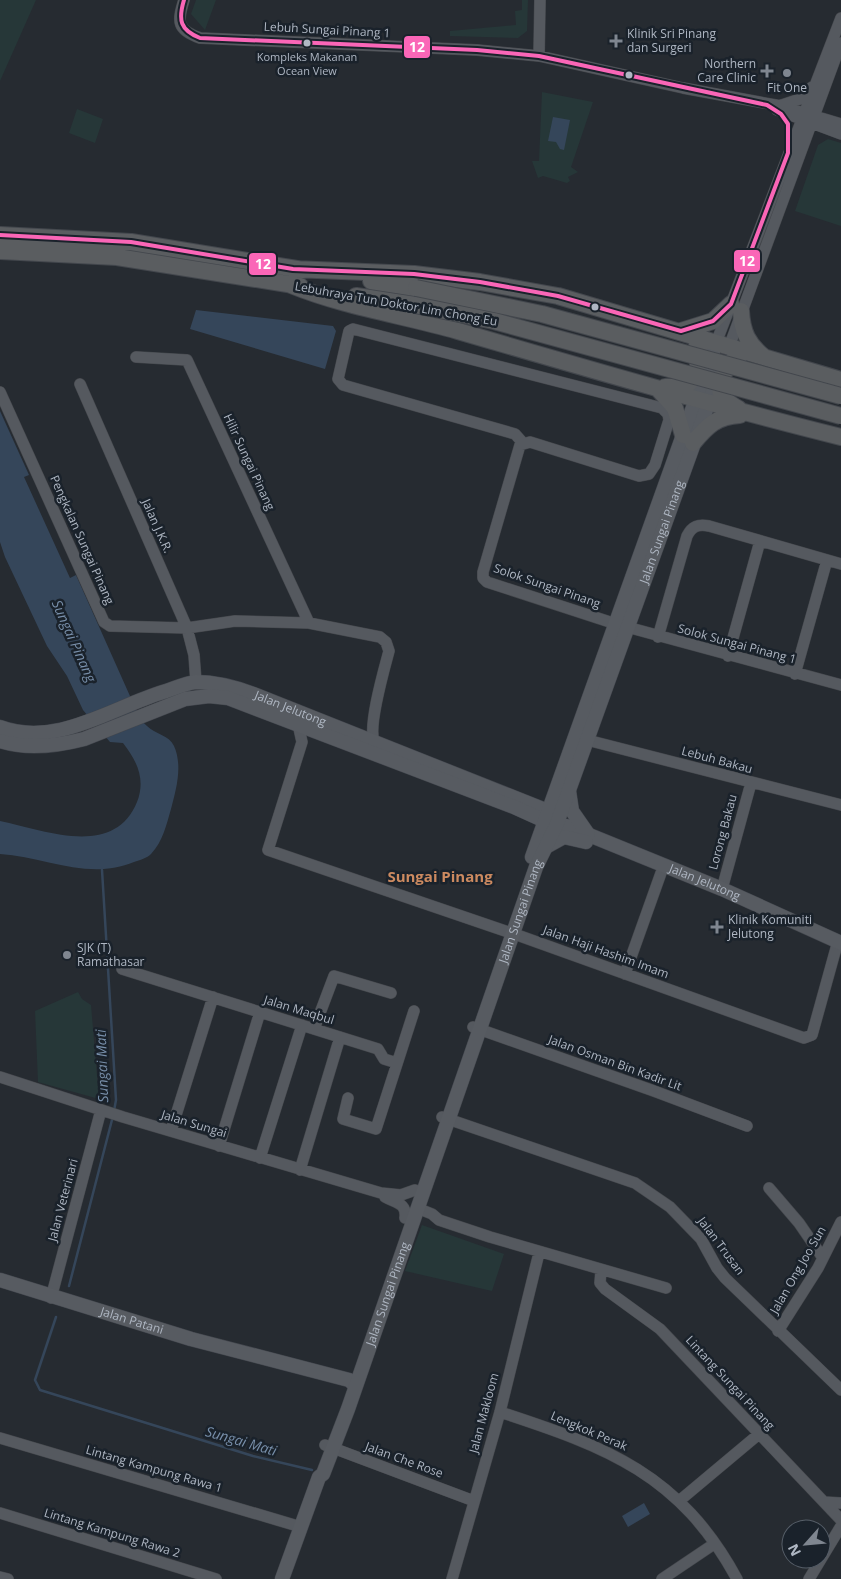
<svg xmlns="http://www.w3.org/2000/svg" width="841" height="1579" font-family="'Open Sans',sans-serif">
<rect width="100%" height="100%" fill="#262b31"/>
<path fill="#263738" d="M 0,0 L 36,0 L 0,81 Z
M 196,0 L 216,0 L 205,30 L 191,14 Z
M 522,0 L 528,0 L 527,31 L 518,38 L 450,36 L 450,31 L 516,25 L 515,11 L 522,10 Z
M 542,92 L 593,102 L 571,167 L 578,172 L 568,177 L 570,181 L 567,183 L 543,176 L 538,178 L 532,161 L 539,161 Z
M 77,109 L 103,119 L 95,143 L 69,133 Z
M 828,139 L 841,143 L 841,226 L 795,211 L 818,145 Z
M 78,992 L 82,999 L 91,1005 L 99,1099 L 38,1082 L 35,1011 Z
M 422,1225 L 504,1254 L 492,1291 L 405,1271 Z"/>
<path fill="#35465a" d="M 553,117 L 570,120 L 564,150 L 560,149 L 556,142 L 548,141 Z
M 196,310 L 333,326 L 336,331 L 325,369 L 190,329 Z
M 0,411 L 29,475 L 24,477 L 70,578 L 76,575 L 138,714 C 141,718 143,723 147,726 C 155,734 169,735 174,746 C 183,766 176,790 171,809 C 166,826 163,841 151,854 C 147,858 140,860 134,862 C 89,881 46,857 0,854 L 0,821 C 44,830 114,859 137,802 C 146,779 137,761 123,743 L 110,742 L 83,710 L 67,676 L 47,646 L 5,557 L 0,542 Z
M 644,1503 L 650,1514 L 628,1527 L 622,1516 Z"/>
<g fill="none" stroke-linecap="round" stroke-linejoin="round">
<path stroke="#35465a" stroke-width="2.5" d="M 102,870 L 116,1100 L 114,1111
M 69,1286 L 113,1116
M 56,1317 L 35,1380 L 40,1390 L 253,1456 L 312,1470"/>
<defs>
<path id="minor" d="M 184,0 C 177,22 177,30 200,38 L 477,50 L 539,56 L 683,88 L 781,106 L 841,124
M 539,56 L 540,0
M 782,105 L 800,99 L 812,87
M 777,110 L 841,134
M 716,343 L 841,18
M 729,347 L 841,43
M 136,357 L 187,360 L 309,623
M 80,384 L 187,628 L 194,655 L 196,682
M 0,392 L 104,622 L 110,626 L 187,628 L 235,621 L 309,623 L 380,637 L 386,642 L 389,651 C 384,670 368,725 374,741
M 523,443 L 515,434 L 343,385 L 338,379 L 349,331 L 353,329 L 662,408 L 668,414 L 669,420 L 655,465 L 649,474 L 639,476 L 530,442 L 520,445 L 483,572 L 483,578 L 487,582 L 616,624
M 627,627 L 841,685
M 658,637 L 687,536 C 692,526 698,524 709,526 L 841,564
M 728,656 L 760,541
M 795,674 L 827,560
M 298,724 L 302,742 L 268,850 L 520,936 L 804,1038 L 812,1035 L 838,941
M 587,740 L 841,805
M 722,889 L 751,783
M 122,969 L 378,1049 L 384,1059 L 397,1063
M 625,974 L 661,873
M 473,1027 L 654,1091 L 747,1126
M 314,1029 L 334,976 L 391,993
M 0,1077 L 123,1117 L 381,1193 L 401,1195 L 415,1190
M 348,1098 L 343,1119 L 376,1129 L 414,1011
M 442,1117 L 635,1183 L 670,1207 L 701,1239 L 717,1268 L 725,1278 L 841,1390
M 171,1131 L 213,997
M 219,1146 L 260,1012
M 260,1158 L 302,1025
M 300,1170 L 340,1037
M 769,1188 L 799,1223 L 823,1258
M 385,1197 C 396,1203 407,1203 405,1218
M 417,1208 L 432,1214 L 439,1220 L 490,1237 L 666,1288
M 601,1270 L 600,1283 L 605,1289 L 660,1329 L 841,1520
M 51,1298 L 101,1110
M 778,1331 L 818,1268 L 841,1222
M 500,1412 C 607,1447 680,1474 737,1579
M 0,1438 L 301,1527
M 325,1445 L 474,1501
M 679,1501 L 759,1434
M 824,1502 L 841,1503
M 0,1513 L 216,1579
M 0,1577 L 8,1579
M 452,1579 L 500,1412 L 539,1253
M 662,1579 L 714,1544
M 809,1579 L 841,1526"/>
<g id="major">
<path id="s1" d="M 0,727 C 56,748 111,708 163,692 C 173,689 186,683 196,682 C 215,682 238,688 256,695 L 558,815"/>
<path id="s2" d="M 0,741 C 27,750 57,746 84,739 L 185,699 L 209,696 L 228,698 L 514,807 L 556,826 L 567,826 L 722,889 L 841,943"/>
<path d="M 569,791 L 572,811 L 588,834"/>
<path d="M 546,847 L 564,837 L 586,842"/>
<path d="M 532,857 L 716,343"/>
<path id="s3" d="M 0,1280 L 191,1339 L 349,1380 L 355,1385"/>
<path id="s4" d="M 282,1579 L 319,1477 L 323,1474 L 348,1409 L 536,867 L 556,826 L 719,374"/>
</g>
<path id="highway" d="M 0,235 L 131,242 L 303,270
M 0,251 L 117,257 L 300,286
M 293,269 L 414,274 L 480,282 L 558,296 L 841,380
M 371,281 L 416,288
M 291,285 C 345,307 402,315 458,331 C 585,368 712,405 841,437
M 356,296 L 415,305
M 741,311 C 742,332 748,344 764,357
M 681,331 L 713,321 L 731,304
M 739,357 C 727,361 715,386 723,397 C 727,402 734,406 739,409
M 665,387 C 672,387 682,388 688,384 C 697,378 703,352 697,344
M 659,390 L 675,408 L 683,435
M 693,443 C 707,426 717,416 740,415"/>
</defs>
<use href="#minor" stroke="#44474c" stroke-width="12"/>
<use href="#major" stroke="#43474e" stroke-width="15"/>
<use href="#highway" stroke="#43474d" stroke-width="18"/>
<use href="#minor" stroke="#55595f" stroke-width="11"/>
<use href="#major" stroke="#575b61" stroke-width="14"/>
<use href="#highway" stroke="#5a5d60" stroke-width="16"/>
<defs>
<path id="highway-bridge" d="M 416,288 L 542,314 L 841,396
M 415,305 L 494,321 L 841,416"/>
</defs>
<use href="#highway-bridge" stroke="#43474d" stroke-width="18" stroke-linecap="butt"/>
<use href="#highway-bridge" stroke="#5a5d60" stroke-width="16"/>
<defs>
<path id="bus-1" d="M 0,235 L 131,242 L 293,269 L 414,274 L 480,282 L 558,296 L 681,331 L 713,321 L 731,304 L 788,153 L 788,124 L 781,114 L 767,105 L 539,56 L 477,50 L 200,38 C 180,30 178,20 184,0"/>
</defs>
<use href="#bus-1" stroke="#1a222b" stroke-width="8"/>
<use href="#bus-1" stroke="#fa66b7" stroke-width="4"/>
</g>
<g fill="#7f8690" stroke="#1a222b" stroke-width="2">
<path d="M613.5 33.5h5v5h5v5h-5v5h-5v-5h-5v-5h5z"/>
<path d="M764.5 63.5h5v5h5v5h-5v5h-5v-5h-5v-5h5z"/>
<circle cx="787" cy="73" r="5"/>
<path d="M714.5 919.5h5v5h5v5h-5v5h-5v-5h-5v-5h5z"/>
<circle cx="67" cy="955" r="5"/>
</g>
<g fill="#afb7c3" stroke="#1a222b" stroke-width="2">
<circle cx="307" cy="43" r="4.5"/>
<circle cx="629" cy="75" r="4.5"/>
<circle cx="595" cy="307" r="4.5"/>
</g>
<g text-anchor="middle" stroke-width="5" stroke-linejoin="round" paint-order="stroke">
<g font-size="11" fill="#afb7c3" stroke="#1a222b">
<text x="307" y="61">Kompleks Makanan<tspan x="307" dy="14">Ocean View</tspan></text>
</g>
<g font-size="12" fill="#afb7c3" stroke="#1a222b">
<text transform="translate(327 30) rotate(3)" y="4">Lebuh Sungai Pinang 1</text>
<text transform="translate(396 304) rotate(10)" y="4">Lebuhraya Tun Doktor Lim Chong Eu</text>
<text transform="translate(249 462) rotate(65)" y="4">Hilir Sungai Pinang</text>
<text transform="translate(157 526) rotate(66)" y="4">Jalan J.K.R.</text>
<text dy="4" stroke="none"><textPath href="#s4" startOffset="1115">Jalan Sungai Pinang</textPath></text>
<text transform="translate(82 540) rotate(66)" y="4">Pengkalan Sungai Pinang</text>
<text transform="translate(547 586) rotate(19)" y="4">Solok Sungai Pinang</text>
<text transform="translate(737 644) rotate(15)" y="4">Solok Sungai Pinang 1</text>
<text dy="4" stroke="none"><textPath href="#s1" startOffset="304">Jalan Jelutong</textPath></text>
<text transform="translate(717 760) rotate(15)" y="4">Lebuh Bakau</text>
<text transform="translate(723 832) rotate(-75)" y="4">Lorong Bakau</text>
<text dy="4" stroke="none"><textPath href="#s2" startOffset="749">Jalan Jelutong</textPath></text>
<text dy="4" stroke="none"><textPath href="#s4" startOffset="710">Jalan Sungai Pinang</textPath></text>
<text transform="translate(606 952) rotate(20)" y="4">Jalan Haji Hashim Imam</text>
<text transform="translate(299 1010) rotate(17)" y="4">Jalan Maqbul</text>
<text transform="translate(615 1063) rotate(20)" y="4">Jalan Osman Bin Kadir Lit</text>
<text transform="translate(194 1124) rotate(17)" y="4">Jalan Sungai</text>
<text transform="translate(63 1200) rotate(-75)" y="4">Jalan Veterinari</text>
<text transform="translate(721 1246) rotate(53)" y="4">Jalan Trusan</text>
<text transform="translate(798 1270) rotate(-60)" y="4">Jalan Ong Joo Sun</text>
<text dy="4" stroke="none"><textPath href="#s4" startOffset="305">Jalan Sungai Pinang</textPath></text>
<text dy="4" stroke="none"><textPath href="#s3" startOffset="138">Jalan Patani</textPath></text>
<text transform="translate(730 1383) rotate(47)" y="4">Lintang Sungai Pinang</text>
<text transform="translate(484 1413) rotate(-75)" y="4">Jalan Makloom</text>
<text transform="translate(589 1431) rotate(23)" y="4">Lengkok Perak</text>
<text transform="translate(404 1460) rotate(20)" y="4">Jalan Che Rose</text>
<text transform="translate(154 1469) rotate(16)" y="4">Lintang Kampung Rawa 1</text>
<text transform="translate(112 1533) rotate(17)" y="4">Lintang Kampung Rawa 2</text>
</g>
<g font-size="12" fill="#afb7c3" stroke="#1a222b" text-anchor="start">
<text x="627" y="38">Klinik Sri Pinang<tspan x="627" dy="14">dan Surgeri</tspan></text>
<text x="756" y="68" text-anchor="end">Northern<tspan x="756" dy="14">Care Clinic</tspan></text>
<text x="787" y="92" text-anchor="middle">Fit One</text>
<text x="728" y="924">Klinik Komuniti<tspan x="728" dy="14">Jelutong</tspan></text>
<text x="77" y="952">SJK (T)<tspan x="77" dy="14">Ramathasar</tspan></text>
</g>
<g font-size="14" font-style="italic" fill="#788faa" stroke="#1a222b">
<text transform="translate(74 641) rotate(66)" y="5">Sungai Pinang</text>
<text transform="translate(102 1066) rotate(-92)" y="5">Sungai Mati</text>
<text transform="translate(241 1441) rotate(16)" y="5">Sungai Mati</text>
</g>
<g font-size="15" font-weight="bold" fill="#cc8a60" stroke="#1a222b">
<text x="440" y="882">Sungai Pinang</text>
</g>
</g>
<g stroke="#1a222b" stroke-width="2">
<rect x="403" y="35" width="28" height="24" rx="5" fill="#fa66b7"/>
<rect x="733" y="249" width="28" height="24" rx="5" fill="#fa66b7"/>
<rect x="248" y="252" width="29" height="24" rx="5" fill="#fa66b7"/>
</g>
<g font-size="14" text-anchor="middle" font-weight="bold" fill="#fff">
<text x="417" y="52">12</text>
<text x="747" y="266">12</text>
<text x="263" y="269">12</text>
</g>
<g transform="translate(806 1544) rotate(243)"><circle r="24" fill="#1a222b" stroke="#565e68"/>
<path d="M0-4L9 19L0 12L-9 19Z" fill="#7f8690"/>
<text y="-8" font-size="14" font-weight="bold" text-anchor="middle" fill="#afb7c3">N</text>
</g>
</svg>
